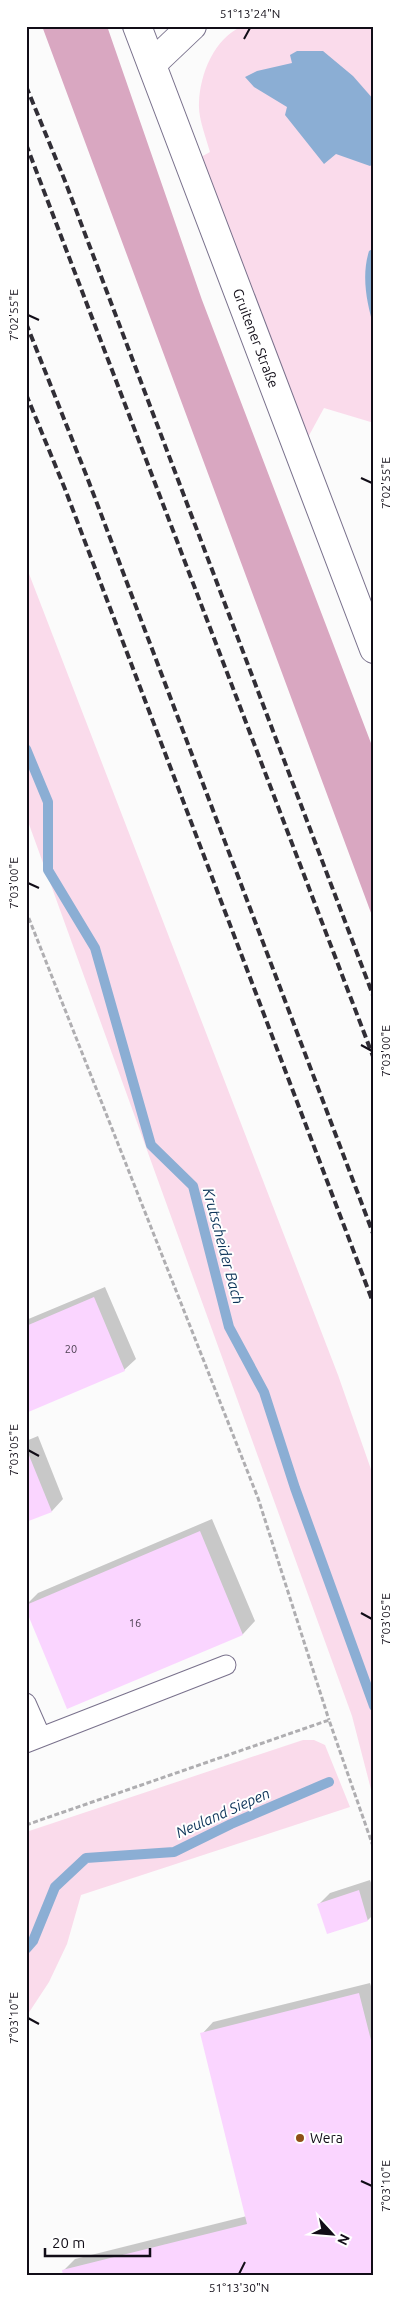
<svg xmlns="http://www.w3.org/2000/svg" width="400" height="2301" font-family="Ubuntu,sans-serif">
<rect width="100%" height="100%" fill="#fbfbfb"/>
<path fill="#fadbeb" d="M 243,26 L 374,26 L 374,423 L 324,408 L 306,441 L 201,157 L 210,152 C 206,137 198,118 199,103 C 200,74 214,38 243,26 Z
M 26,566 L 338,1375 L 374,1478 L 374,1801 L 352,1716 L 26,816 Z
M 303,1740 L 314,1740 L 325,1745 L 350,1807 L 81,1895 L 67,1944 L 49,1982 L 26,2017 L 26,1832 Z"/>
<path fill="#d9a7c1" d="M 42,26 L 107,26 L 202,300 L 374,751 L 374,921 Z"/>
<path fill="#8baed4" d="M 297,51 L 323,51 L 353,76 L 374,100 L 374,163 L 370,166 L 336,154 L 324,164 L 285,115 L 287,107 L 254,87 L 245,77 L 257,71 L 292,63 L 290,55 Z
M 374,248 L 374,328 C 367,303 361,277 369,251 Z"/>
<path fill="#0003" d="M 105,1287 L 136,1359 L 124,1370 L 26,1411 L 26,1320 Z
M 38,1436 L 63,1499 L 52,1511 L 26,1521 L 26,1441 Z
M 212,1519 L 255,1621 L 243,1634 L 68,1707 L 26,1605 L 38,1593 Z
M 370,1880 L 374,1891 L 374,1914 L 368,1920 L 328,1933 L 319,1904 L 330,1893 Z
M 370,1983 L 374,1996 L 374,2275 L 63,2271 L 75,2259 L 247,2216 L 202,2034 L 213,2022 Z"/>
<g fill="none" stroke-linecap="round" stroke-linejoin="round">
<path stroke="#8baed4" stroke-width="10" d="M 26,749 L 48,802 L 48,870 L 95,948 L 151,1145 L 193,1186 L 229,1327 L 264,1392 L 295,1488 L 374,1706
M 26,1949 L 33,1941 L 55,1887 L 86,1858 L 174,1852 L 231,1824 L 329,1782"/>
</g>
<path fill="#fad5ff" d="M 94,1297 L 125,1371 L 26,1413 L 26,1326 Z
M 26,1448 L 52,1512 L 26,1522 Z
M 200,1531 L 243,1635 L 67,1709 L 26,1610 L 26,1605 Z
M 359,1890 L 368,1921 L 327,1934 L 317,1904 Z
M 359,1993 L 374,2052 L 374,2275 L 63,2275 L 62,2270 L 247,2224 L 200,2033 Z"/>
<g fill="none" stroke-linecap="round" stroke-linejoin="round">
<defs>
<path id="service" d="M 26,1703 L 41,1737
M 26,1743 L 226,1665"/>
<path id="minor" d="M 152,64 L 192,26"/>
<g id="tertiary">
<path id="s1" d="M 137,26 L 374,649"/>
</g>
</defs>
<use href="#service" stroke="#79718c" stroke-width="21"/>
<use href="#minor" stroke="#79718c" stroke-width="30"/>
<use href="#tertiary" stroke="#79718c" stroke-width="30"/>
<path stroke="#afaeb1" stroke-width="3" stroke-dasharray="5 2.5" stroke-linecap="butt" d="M 26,911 L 258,1498 L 329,1720
M 26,1825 L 329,1720 L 374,1849"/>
<use href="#service" stroke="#fff" stroke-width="19"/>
<use href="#minor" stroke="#fff" stroke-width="28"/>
<use href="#tertiary" stroke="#fff" stroke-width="28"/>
<path stroke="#312e36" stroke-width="4" stroke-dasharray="8 4" stroke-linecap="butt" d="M 26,86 L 65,181 L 374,998
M 26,144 L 374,1059
M 26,323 L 87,477 L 374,1236
M 26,394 L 65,489 L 374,1305"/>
</g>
<path fill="none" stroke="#110d17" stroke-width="2" d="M 244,39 L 250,28M 28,315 L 39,320M 361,478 L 372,483M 28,883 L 39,888M 361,1045 L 372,1051M 28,1450 L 39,1456M 361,1613 L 372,1619M 28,2018 L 39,2024M 361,2181 L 372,2186M 239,2274 L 245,2262"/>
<circle fill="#8f5016" stroke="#fff" stroke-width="2" cx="300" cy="2138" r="5"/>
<g text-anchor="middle" stroke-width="4" stroke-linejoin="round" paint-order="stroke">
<g font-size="11" fill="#4b3f51">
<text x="71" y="1353">20</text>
<text x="135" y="1627">16</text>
</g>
<g font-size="14" fill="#110d17" stroke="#fff">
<text dy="5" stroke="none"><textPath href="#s1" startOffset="334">Gruitener Straße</textPath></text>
</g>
<g font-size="14" fill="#110d17" stroke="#fff" text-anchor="start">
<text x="310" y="2143">Wera</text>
</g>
<g font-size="15" font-style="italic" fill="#0e355a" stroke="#fff">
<text transform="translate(223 1246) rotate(75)" y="5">Krutscheider Bach</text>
<text transform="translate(223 1813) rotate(-24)" y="5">Neuland Siepen</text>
</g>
</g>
<rect width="400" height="2301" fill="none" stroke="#ffffff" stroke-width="55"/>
<g transform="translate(332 2234) rotate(116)" stroke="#ffffff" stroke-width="4" paint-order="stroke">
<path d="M0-4L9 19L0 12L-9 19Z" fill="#110d17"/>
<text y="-8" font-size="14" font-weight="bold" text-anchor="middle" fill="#110d17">N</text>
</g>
<path d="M45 2248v8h105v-8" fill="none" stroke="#110d17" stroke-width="2.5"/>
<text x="52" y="2248" font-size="15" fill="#110d17" stroke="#ffffff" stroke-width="4" paint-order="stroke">20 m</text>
<rect x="28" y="28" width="344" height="2246" fill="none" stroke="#110d17" stroke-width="2"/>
<g font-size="12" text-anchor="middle" fill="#110d17">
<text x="250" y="18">51°13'24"N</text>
<text transform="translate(14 315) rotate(-90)" y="4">7°02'55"E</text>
<text transform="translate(386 483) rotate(-90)" y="4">7°02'55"E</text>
<text transform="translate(14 883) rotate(-90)" y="4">7°03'00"E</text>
<text transform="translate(386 1051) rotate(-90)" y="4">7°03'00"E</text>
<text transform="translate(14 1450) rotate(-90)" y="4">7°03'05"E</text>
<text transform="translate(386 1619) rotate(-90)" y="4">7°03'05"E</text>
<text transform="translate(14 2018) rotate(-90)" y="4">7°03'10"E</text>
<text transform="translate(386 2186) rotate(-90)" y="4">7°03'10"E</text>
<text x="239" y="2292">51°13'30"N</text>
</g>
</svg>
